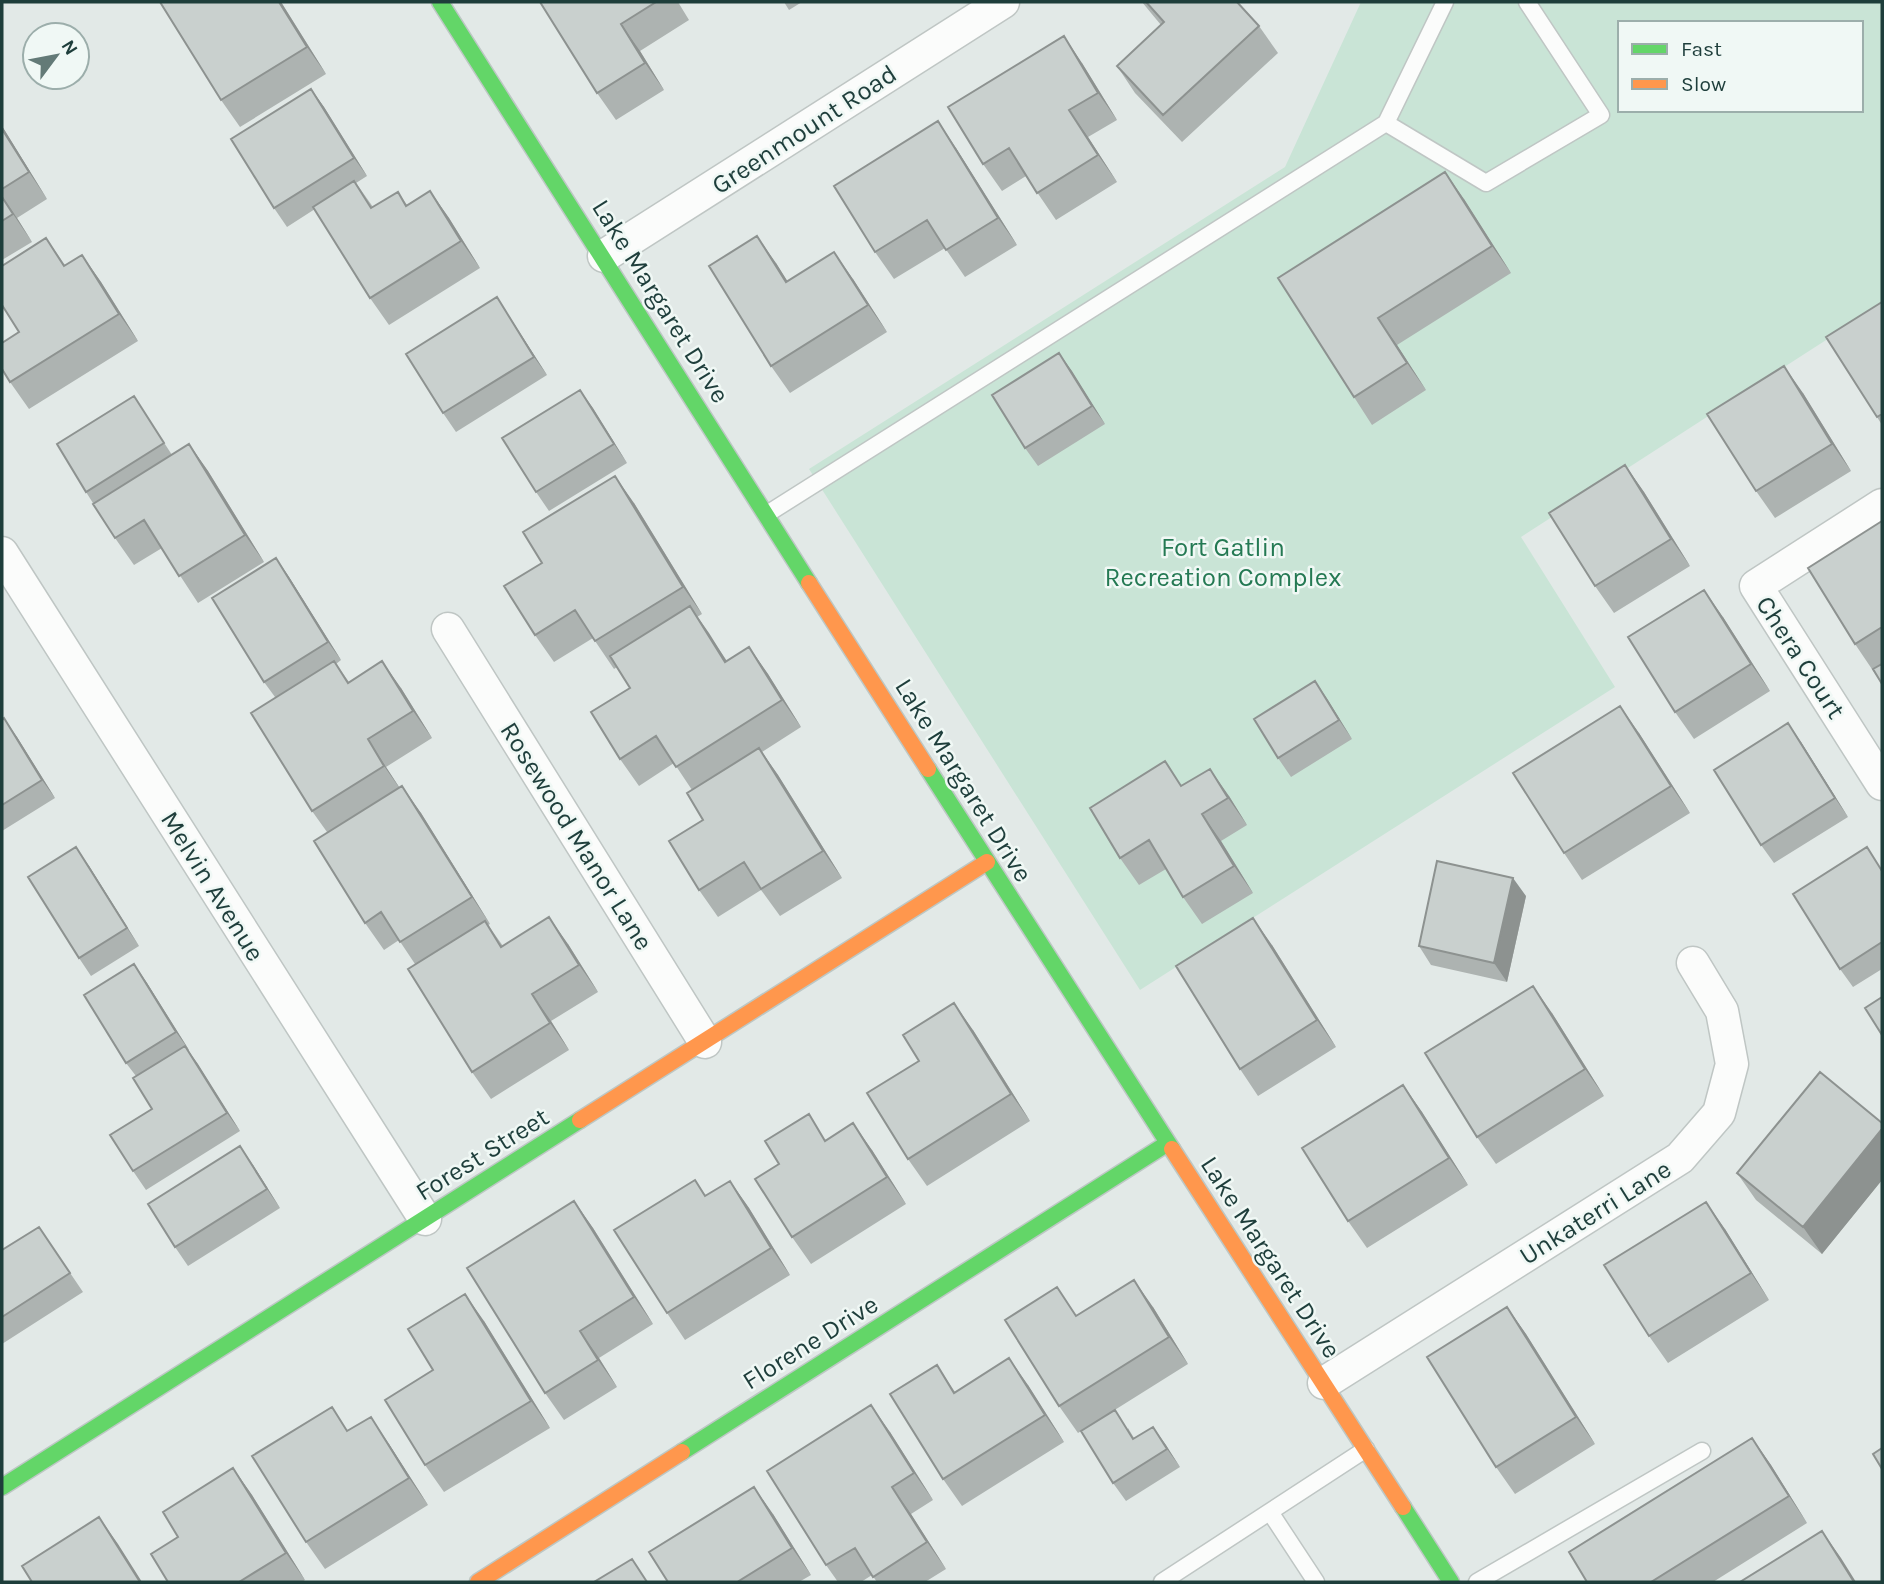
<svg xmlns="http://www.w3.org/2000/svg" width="1884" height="1584" font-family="Karla,sans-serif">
<rect width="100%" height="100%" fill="#e2e9e7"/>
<path fill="#c9e4d6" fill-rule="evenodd" d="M 1361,2 L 1882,2 L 1882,304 L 1521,537 L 1615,687 L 1140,990 L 809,469 L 1285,167 ZM 1620,23 L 1861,23 L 1861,110 L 1620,110 Z"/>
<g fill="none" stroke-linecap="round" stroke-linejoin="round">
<defs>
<path id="lane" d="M 1386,123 L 1486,183 L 1601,115 L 1527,2
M 767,514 L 1386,123 L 1445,2
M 1270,1512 L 1316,1582
M 1162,1582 L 1366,1449
M 1477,1582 L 1702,1451"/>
<path id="street" d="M 604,256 L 1003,2
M 1882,505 L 1756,586 L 1882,784
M 2,553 L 425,1219
M 448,629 L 705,1042
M 1324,1383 L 1680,1158 L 1719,1113 L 1732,1064 L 1722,1011 L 1693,963"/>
<path id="fast" d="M 440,2 L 809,583
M 928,769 L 1172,1149
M 682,1452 L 1168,1143
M 2,1487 L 580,1120
M 1403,1507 L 1451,1582"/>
<path id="slow" d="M 809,583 L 928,769
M 580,1120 L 987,862
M 1172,1149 L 1403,1507
M 478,1582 L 682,1452"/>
</defs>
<use href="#lane" stroke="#bfc6c4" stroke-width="19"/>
<use href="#street" stroke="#bfc6c4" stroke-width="35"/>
<use href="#fast" stroke="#bdc7c4" stroke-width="19"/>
<use href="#slow" stroke="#bdc7c4" stroke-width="19"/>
<use href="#lane" stroke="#fbfcfb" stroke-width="16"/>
<use href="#street" stroke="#fbfcfb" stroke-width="32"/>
<use href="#fast" stroke="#63d668" stroke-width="16"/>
<use href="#slow" stroke="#ff974d" stroke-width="16"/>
</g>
<path fill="#adb3b1" d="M 160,2 L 281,2 L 326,74 L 240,127 L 221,100 Z
M 540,2 L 678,2 L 689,20 L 640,51 L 664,90 L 616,120 L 597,93 Z
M 784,2 L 802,2 L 789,10 Z
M 1142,2 L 1237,2 L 1259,26 L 1278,53 L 1182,142 L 1135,93 L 1117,66 L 1161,25 L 1151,13 Z
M 1082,63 L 1117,120 L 1088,137 L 1117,182 L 1056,220 L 1026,176 L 1002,191 L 983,164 Z
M 311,89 L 324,107 L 367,176 L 356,183 L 373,207 L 398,192 L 407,205 L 430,191 L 449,218 L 480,268 L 389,325 L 370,298 L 315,209 L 287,227 L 274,208 Z
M 2,126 L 47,199 L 17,218 L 32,242 L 2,260 Z
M 956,148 L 1017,245 L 965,277 L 945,248 L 894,279 L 875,252 Z
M 1464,199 L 1511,273 L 1397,345 L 1426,390 L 1372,425 L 1354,397 L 1278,278 Z
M 46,238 L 65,265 L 82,255 L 101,282 L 138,341 L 29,409 L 10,382 L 19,332 Z
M 776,263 L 787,281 L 853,279 L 887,332 L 790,393 L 771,366 Z
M 1882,302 L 1882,425 L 1877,417 Z
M 509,316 L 547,375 L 456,432 L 443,413 Z
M 1059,353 L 1105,424 L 1038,466 L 1025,448 Z
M 580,390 L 627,463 L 549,511 L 536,492 Z
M 1803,393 L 1851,471 L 1775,518 L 1756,491 Z
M 134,396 L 172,455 L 189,444 L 208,471 L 264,562 L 198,603 L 162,548 L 134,565 L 115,538 L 86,492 Z
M 1625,465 L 1644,492 L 1690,566 L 1614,613 L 1595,586 Z
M 634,503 L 702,614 L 697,617 L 727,661 L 749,647 L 768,674 L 801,727 L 762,752 L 778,775 L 842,878 L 780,916 L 761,890 L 718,917 L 699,890 L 703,820 L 692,790 L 674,763 L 639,786 L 620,759 L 630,688 L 617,667 L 614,669 L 593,638 L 554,662 L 535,635 L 542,563 Z
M 1882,521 L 1882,684 L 1855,644 Z
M 276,558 L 289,577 L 341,660 L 336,664 L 349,682 L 401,688 L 432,738 L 386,767 L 399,787 L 421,813 L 490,924 L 488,925 L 503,946 L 568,944 L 598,992 L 551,1021 L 569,1050 L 491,1099 L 472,1072 L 415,964 L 399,940 L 384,950 L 365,923 L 327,832 L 312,811 L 275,697 L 264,682 Z
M 1723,617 L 1770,691 L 1694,739 L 1675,712 Z
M 1315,681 L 1352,739 L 1291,777 L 1278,758 Z
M 2,720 L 17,737 L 55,798 L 2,831 Z
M 1639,733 L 1690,813 L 1582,880 L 1564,853 Z
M 1801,742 L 1848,817 L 1774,863 L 1761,845 Z
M 1182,785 L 1229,796 L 1247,825 L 1221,841 L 1253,893 L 1202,924 L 1183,897 L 1166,869 L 1139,885 L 1120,858 Z
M 89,866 L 139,946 L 91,976 L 79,958 Z
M 1882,869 L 1882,969 L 1853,987 L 1840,969 Z
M 1526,896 L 1507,982 L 1431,965 L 1419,946 Z
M 1272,945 L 1336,1047 L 1258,1096 L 1240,1069 Z
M 134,964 L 147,983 L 189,1050 L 188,1051 L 240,1131 L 146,1190 L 133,1171 L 152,1109 L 136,1076 L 126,1063 Z
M 1552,1013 L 1604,1096 L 1496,1164 L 1477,1137 Z
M 973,1030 L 1030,1121 L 927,1186 L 908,1159 L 919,1061 Z
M 1403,1085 L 1422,1112 L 1468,1185 L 1367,1248 L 1348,1221 Z
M 1882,1123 L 1882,1180 L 1822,1254 L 1756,1200 L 1737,1173 Z
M 826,1140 L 872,1150 L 906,1204 L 811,1264 L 792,1237 Z
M 253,1165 L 280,1208 L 188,1266 L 175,1247 Z
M 695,1180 L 706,1196 L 730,1181 L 749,1208 L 790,1275 L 685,1340 L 667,1313 Z
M 574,1201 L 593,1228 L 653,1324 L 599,1358 L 617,1387 L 564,1420 L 545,1393 Z
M 39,1227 L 83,1292 L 2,1344 L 2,1250 Z
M 1725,1229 L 1769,1300 L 1668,1363 L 1649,1336 Z
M 1153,1307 L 1188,1364 L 1078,1433 L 1059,1406 L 1077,1316 Z
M 1507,1307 L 1526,1334 L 1595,1444 L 1515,1494 L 1496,1467 Z
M 484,1321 L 550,1428 L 444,1492 L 425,1465 L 433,1370 Z
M 937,1365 L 955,1392 L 1028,1385 L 1064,1442 L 962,1506 L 943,1479 Z
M 1153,1427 L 1180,1467 L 1126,1501 L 1113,1483 L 1128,1428 L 1134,1438 Z
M 348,1431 L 389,1444 L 428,1505 L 325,1569 L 306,1542 Z
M 890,1432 L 933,1500 L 911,1514 L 946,1569 L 925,1582 L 877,1582 L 872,1575 L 861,1582 L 838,1582 L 826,1565 Z
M 1752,1438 L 1771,1465 L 1807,1523 L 1713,1582 L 1587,1582 Z
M 233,1468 L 252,1495 L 305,1580 L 302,1582 L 168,1582 L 178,1537 Z
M 773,1514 L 811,1575 L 799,1582 L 668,1582 Z"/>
<path fill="#8d9290" d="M 279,2 L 281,2 L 326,74 L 307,47 Z
M 621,24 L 640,51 L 664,90 L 645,63 Z
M 1064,36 L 1082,63 L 1117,120 L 1098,93 Z
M 311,89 L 324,107 L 367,176 L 354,158 Z
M 1069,110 L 1088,137 L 1117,182 L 1098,155 Z
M 938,121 L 956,148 L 1017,245 L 998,218 Z
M 2,126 L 47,199 L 29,172 L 2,129 Z
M 1445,172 L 1464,199 L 1511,273 L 1492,246 Z
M 430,191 L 449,218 L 480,268 L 461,241 Z
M 2,196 L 17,218 L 32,242 L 13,214 Z
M 757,236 L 776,263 L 805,309 L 786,282 Z
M 834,252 L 853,279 L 887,332 L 868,305 Z
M 82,255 L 101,282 L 138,341 L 119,314 Z
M 497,297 L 509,316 L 547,375 L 534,357 Z
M 1378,318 L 1397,345 L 1426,390 L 1407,363 Z
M 1059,353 L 1072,371 L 1105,424 L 1092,406 Z
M 1784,366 L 1803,393 L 1851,471 L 1832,444 Z
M 580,390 L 593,408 L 627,463 L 614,444 Z
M 189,444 L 208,471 L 264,562 L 245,535 Z
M 1625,465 L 1644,492 L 1690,566 L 1671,539 Z
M 615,476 L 634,503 L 702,614 L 683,587 Z
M 276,558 L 289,577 L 341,660 L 328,642 Z
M 1704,590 L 1723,617 L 1770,691 L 1751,664 Z
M 690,606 L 709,633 L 744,689 L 725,662 Z
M 749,647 L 768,674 L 801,727 L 782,700 Z
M 382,661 L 401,688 L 432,738 L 413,711 Z
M 1315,681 L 1328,700 L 1352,739 L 1339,720 Z
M 1620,706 L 1639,733 L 1690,813 L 1671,786 Z
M 4,718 L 17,737 L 55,798 L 42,780 Z
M 1788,723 L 1801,742 L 1848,817 L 1835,798 Z
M 368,739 L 386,767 L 403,793 L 384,766 Z
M 759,748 L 778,775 L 842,878 L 823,851 Z
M 1210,769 L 1229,796 L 1247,825 L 1228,798 Z
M 402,786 L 421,813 L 490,924 L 472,897 Z
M 1202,814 L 1221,841 L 1253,893 L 1234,866 Z
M 76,847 L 89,866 L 139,946 L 127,928 Z
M 1513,878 L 1526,896 L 1507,982 L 1494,963 Z
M 549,917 L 568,944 L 598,992 L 579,965 Z
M 1253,918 L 1272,945 L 1336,1047 L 1317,1020 Z
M 134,964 L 147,983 L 189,1050 L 176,1032 Z
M 1533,986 L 1552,1013 L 1604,1096 L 1585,1069 Z
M 532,994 L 551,1021 L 569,1050 L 550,1023 Z
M 954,1003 L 973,1030 L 1030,1121 L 1011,1094 Z
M 185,1046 L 198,1064 L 240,1131 L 227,1113 Z
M 1403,1085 L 1422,1112 L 1468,1185 L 1449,1158 Z
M 853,1123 L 872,1150 L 906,1204 L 887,1177 Z
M 1882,1129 L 1882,1180 L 1822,1254 L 1803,1227 Z
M 240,1146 L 253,1165 L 280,1208 L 267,1189 Z
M 730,1181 L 749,1208 L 790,1275 L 771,1248 Z
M 574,1201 L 593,1228 L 653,1324 L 634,1297 Z
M 1706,1202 L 1725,1229 L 1769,1300 L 1751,1273 Z
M 1134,1280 L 1153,1307 L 1188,1364 L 1169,1337 Z
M 465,1294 L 484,1321 L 550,1428 L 531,1401 Z
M 1507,1307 L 1526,1334 L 1595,1444 L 1576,1417 Z
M 580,1331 L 599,1358 L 617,1387 L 598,1360 Z
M 1009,1358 L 1028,1385 L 1064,1442 L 1045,1415 Z
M 871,1405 L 890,1432 L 933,1500 L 914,1473 Z
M 371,1417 L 389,1444 L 428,1505 L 409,1478 Z
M 1153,1427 L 1166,1445 L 1180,1467 L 1167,1449 Z
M 1752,1438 L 1771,1465 L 1807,1523 L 1789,1496 Z
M 233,1468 L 252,1495 L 305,1580 L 286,1553 Z
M 754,1487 L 773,1514 L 811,1575 L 792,1548 Z
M 892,1487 L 911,1514 L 946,1569 L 927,1542 Z
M 99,1517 L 118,1544 L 142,1582 L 140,1582 Z
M 1822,1531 L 1841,1558 L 1856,1582 L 1854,1582 Z"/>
<path fill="#c9d0ce" stroke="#8d9290" stroke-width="2" d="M 160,2 L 279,2 L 307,47 L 221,100 Z
M 540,2 L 656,2 L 621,24 L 645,63 L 597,93 Z
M 1146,2 L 1237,2 L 1259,26 L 1163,115 L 1117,66 L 1164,22 Z
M 1064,36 L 1098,93 L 1069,110 L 1098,155 L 1037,193 L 1009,148 L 983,164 L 948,107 Z
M 311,89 L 354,158 L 274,208 L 231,139 Z
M 938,121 L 998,218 L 946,250 L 927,220 L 875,252 L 834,186 Z
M 2,129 L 29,172 L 2,189 Z
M 1445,172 L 1492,246 L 1378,318 L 1407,363 L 1354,397 L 1278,278 Z
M 354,181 L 371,208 L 398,192 L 406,206 L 430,191 L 461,241 L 370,298 L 313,207 Z
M 2,197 L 13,214 L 2,221 Z
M 757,236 L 786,282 L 834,252 L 868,305 L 771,366 L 709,266 Z
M 46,238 L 64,266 L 82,255 L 119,314 L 10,382 L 2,369 L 2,343 L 19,332 L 2,305 L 2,266 Z
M 497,297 L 534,357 L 443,413 L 406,354 Z
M 1882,302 L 1882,414 L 1877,417 L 1826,337 Z
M 1059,353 L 1092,406 L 1025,448 L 992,395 Z
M 1784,366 L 1832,444 L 1756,491 L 1707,414 Z
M 580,390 L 614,444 L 536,492 L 502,438 Z
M 134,396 L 164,443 L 86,492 L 57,444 Z
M 189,444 L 245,535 L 179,576 L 144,520 L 115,538 L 93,504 Z
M 1625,465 L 1671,539 L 1595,586 L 1549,513 Z
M 615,476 L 683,587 L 595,641 L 575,610 L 535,635 L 504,586 L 542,563 L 523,532 Z
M 1882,521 L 1882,627 L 1855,644 L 1808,568 Z
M 276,558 L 328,642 L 264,682 L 212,598 Z
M 1704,590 L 1751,664 L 1675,712 L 1628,637 Z
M 690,606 L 725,662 L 749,647 L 782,700 L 676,767 L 656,736 L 620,759 L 591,712 L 630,688 L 610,656 Z
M 334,661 L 348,683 L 382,661 L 413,711 L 368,739 L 384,766 L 312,811 L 251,713 Z
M 1882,664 L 1882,684 L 1873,669 Z
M 1315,681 L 1339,720 L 1278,758 L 1254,719 Z
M 1620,706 L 1671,786 L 1564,853 L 1513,773 Z
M 4,718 L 42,780 L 2,805 L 2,720 Z
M 1788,723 L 1835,798 L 1761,845 L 1714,770 Z
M 759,748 L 823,851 L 761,889 L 744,862 L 699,890 L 669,841 L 703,820 L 687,793 Z
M 1165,761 L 1181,786 L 1210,769 L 1228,798 L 1202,814 L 1234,866 L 1183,897 L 1149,840 L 1120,858 L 1090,808 Z
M 402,786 L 472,897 L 400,942 L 381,912 L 365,923 L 314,841 Z
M 76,847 L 127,928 L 79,958 L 28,877 Z
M 1867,847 L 1882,871 L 1882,942 L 1840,969 L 1793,894 Z
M 1437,861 L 1513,878 L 1494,963 L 1419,946 Z
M 549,917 L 579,965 L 532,994 L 550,1023 L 472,1072 L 408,969 L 485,921 L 501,947 Z
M 1253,918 L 1317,1020 L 1240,1069 L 1176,966 Z
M 134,964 L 176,1032 L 126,1063 L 84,995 Z
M 1533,986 L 1585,1069 L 1477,1137 L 1425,1053 Z
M 1882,997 L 1882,1035 L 1865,1008 Z
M 954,1003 L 1011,1094 L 908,1159 L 867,1093 L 919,1061 L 903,1035 Z
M 185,1046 L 227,1113 L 133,1171 L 110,1135 L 152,1109 L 133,1078 Z
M 1820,1072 L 1882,1123 L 1882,1129 L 1803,1227 L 1737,1173 Z
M 1403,1085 L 1449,1158 L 1348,1221 L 1302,1148 Z
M 809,1114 L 825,1141 L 853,1123 L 887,1177 L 792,1237 L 755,1179 L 779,1164 L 765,1141 Z
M 240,1146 L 267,1189 L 175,1247 L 148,1204 Z
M 695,1180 L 705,1196 L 730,1181 L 771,1248 L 667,1313 L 614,1230 Z
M 574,1201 L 634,1297 L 580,1331 L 598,1360 L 545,1393 L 467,1268 Z
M 1706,1202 L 1751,1273 L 1649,1336 L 1604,1265 Z
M 39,1227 L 70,1273 L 2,1317 L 2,1250 Z
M 1134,1280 L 1169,1337 L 1059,1406 L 1005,1320 L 1057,1287 L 1076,1316 Z
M 465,1294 L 531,1401 L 425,1465 L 385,1400 L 433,1370 L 408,1329 Z
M 1507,1307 L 1576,1417 L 1496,1467 L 1427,1357 Z
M 1009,1358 L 1045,1415 L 943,1479 L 890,1394 L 937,1365 L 954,1393 Z
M 871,1405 L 914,1473 L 892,1487 L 927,1542 L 873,1577 L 855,1548 L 826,1565 L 767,1471 Z
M 332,1407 L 347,1431 L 371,1417 L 409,1478 L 306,1542 L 252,1456 Z
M 1115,1410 L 1133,1439 L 1153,1427 L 1167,1449 L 1113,1483 L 1081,1431 Z
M 1752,1438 L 1789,1496 L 1651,1582 L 1587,1582 L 1569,1552 Z
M 1882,1448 L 1882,1469 L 1873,1454 Z
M 233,1468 L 286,1553 L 239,1582 L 168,1582 L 151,1554 L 178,1537 L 163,1512 Z
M 754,1487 L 792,1548 L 739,1581 L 740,1582 L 668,1582 L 649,1552 Z
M 99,1517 L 140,1582 L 32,1582 L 22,1566 Z
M 1822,1531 L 1854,1582 L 1740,1582 Z
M 632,1559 L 647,1582 L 594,1582 Z"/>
<g text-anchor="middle" stroke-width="5" stroke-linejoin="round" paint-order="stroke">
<g font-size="26" fill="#1e3e3b" stroke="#f0f8f5">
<text transform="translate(804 129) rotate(-33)" y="9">Greenmount Road</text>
<text transform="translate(661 301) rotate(58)" y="9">Lake Margaret Drive</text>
<text transform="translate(1801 657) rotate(57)" y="9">Chera Court</text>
<text transform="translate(964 780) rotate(58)" y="9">Lake Margaret Drive</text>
<text transform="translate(577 836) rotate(58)" y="9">Rosewood Manor Lane</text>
<text transform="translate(213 886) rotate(58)" y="9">Melvin Avenue</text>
<text transform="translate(482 1154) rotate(-32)" y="9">Forest Street</text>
<text transform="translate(1595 1212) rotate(-32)" y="9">Unkaterri Lane</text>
<text transform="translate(1271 1257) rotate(57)" y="9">Lake Margaret Drive</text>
<text transform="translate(810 1342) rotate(-32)" y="9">Florene Drive</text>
</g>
<g font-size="26" fill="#247953" stroke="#f0f8f5">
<text x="1223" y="556">Fort Gatlin<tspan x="1223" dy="30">Recreation Complex</tspan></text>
</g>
</g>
<rect width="1884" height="1584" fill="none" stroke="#1e3e3b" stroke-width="7"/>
<rect x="1618" y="21" width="245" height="91" fill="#f0f8f5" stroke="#9caeab" stroke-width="2"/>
<rect x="1632" y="44" width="35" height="10" fill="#63d668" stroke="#9caeab" stroke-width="2"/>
<text x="1681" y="56" font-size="21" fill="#1e3e3b">Fast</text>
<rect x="1632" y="79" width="35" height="10" fill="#ff974d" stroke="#9caeab" stroke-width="2"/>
<text x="1681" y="91" font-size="21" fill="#1e3e3b">Slow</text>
<g transform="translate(56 56) rotate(58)"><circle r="33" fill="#f0f8f5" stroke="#9caeab" stroke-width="2"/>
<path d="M0-5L12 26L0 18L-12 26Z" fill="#637a77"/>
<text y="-10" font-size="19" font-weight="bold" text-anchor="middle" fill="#1e3e3b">N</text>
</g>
</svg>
